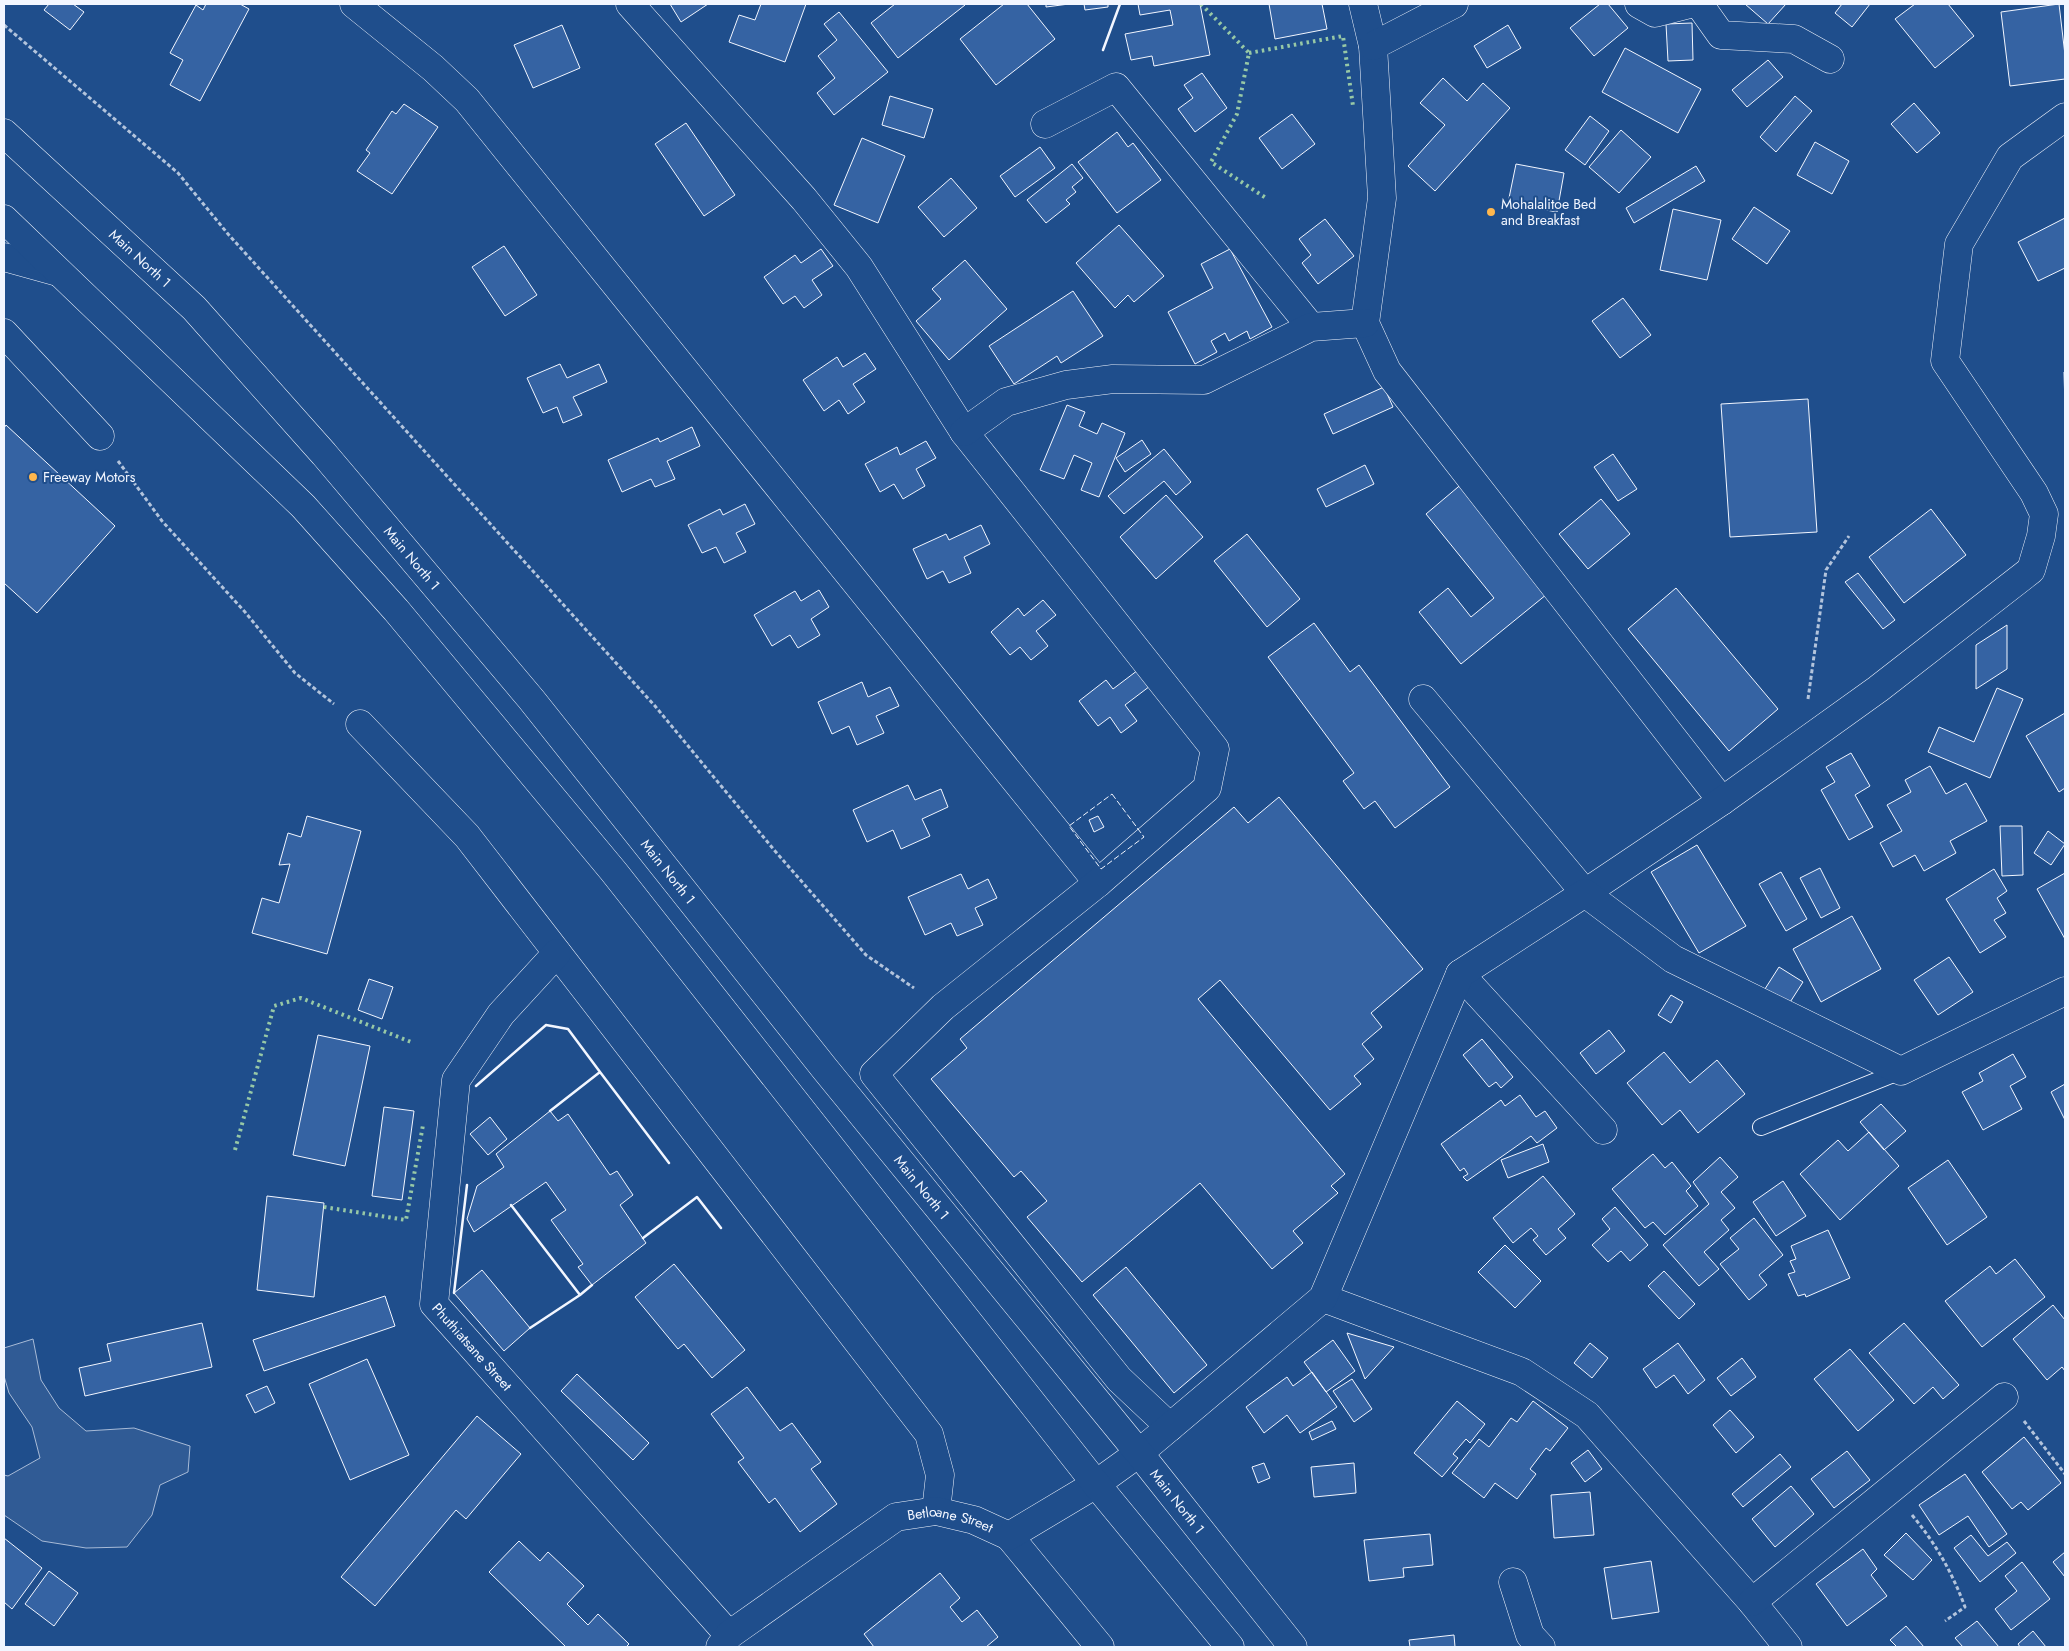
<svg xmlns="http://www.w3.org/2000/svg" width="2069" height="1651" font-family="Jost,sans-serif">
<rect width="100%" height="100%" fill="#1f4e8c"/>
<path fill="#305b95" stroke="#a8bbd7" d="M 33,1339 L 41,1380 L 59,1408 L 86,1431 L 134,1428 L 190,1446 L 188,1472 L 160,1485 L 152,1515 L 127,1547 L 86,1548 L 42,1541 L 4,1515 L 4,1475 L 8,1476 L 40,1458 L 32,1427 L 9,1393 L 4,1376 L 4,1348 Z"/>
<path fill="#3563a3" stroke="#f2f6ff" d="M 49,4 L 73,4 L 84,12 L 70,30 L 44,10 Z
M 206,4 L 240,4 L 249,9 L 200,101 L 170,85 L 183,60 L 170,53 L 196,5 L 203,10 Z
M 670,4 L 708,4 L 681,22 Z
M 761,4 L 806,4 L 785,62 L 729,42 L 739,15 L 755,20 Z
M 895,4 L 964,4 L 965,5 L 898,58 L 871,23 Z
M 1004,4 L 1027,4 L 1055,39 L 996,85 L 960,39 Z
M 1046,4 L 1069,4 L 1046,7 Z
M 1084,4 L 1108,4 L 1108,7 L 1085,10 Z
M 1138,4 L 1200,4 L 1210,55 L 1154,66 L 1152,56 L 1131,60 L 1125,34 L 1173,25 L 1170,10 L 1140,15 Z
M 1269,4 L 1322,4 L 1327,29 L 1275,39 Z
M 1600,4 L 1608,4 L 1628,28 L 1594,56 L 1570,28 Z
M 1745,4 L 1786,4 L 1768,24 Z
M 1842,4 L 1870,4 L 1852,27 L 1835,13 Z
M 1915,4 L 1948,4 L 1974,36 L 1935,68 L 1895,19 Z
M 2059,4 L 2065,55 L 2065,79 L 2010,86 L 2001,12 Z
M 839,12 L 888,72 L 834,115 L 817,93 L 835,78 L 818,56 L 837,40 L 824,24 Z
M 1692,23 L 1693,60 L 1668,61 L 1666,24 Z
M 562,25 L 580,68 L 533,88 L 514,45 Z
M 1508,25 L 1521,48 L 1487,68 L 1474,46 Z
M 1625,48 L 1701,89 L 1678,133 L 1602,92 Z
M 1768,60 L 1783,77 L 1747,107 L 1732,90 Z
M 1202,73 L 1227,108 L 1195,132 L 1178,109 L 1193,98 L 1184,85 Z
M 1443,78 L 1467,101 L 1483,83 L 1510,108 L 1435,191 L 1408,166 L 1445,125 L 1420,103 Z
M 890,96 L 933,109 L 924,138 L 882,125 Z
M 1795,96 L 1812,111 L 1776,152 L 1760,137 Z
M 1914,103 L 1940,133 L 1917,153 L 1891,124 Z
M 404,104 L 438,127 L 392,194 L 357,171 L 370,153 L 366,150 L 392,111 L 396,114 Z
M 1292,114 L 1315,144 L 1282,169 L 1259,138 Z
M 1590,116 L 1609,131 L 1585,165 L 1565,150 Z
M 686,123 L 735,195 L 704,216 L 655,144 Z
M 1621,130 L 1651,157 L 1619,193 L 1589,167 Z
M 1117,132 L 1128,147 L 1133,143 L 1161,180 L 1117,213 L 1078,162 Z
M 862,138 L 905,156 L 878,223 L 834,205 Z
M 1815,142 L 1849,161 L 1832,194 L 1797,175 Z
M 1040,147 L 1055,168 L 1015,197 L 1000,176 Z
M 1072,164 L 1083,178 L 1072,187 L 1076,192 L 1066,200 L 1070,204 L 1046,223 L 1027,200 Z
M 1516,164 L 1564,173 L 1557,212 L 1508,203 Z
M 1696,166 L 1705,181 L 1634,223 L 1626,208 Z
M 951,178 L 977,208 L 944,237 L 918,207 Z
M 1754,207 L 1790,231 L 1767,264 L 1732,239 Z
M 1673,209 L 1721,220 L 1707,280 L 1660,270 Z
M 2065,218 L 2065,268 L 2038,281 L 2018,242 Z
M 1325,219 L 1354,256 L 1318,284 L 1302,263 L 1311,255 L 1299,239 Z
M 1119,225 L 1164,276 L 1134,302 L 1128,295 L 1115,308 L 1076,263 Z
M 504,246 L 537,295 L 505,316 L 472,267 Z
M 821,249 L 833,266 L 812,280 L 822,295 L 804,308 L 795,296 L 783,304 L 764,277 L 795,255 L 801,263 Z
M 1230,249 L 1272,327 L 1250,339 L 1247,331 L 1229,341 L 1225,333 L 1211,341 L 1217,352 L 1195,364 L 1168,312 L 1213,288 L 1201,264 Z
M 965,260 L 1007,309 L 949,360 L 916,321 L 941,299 L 932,289 Z
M 1073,291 L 1103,336 L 1061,363 L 1057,356 L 1014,384 L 989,346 Z
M 1623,298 L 1651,335 L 1620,358 L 1592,321 Z
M 865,353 L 876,369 L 853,384 L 865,402 L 848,414 L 839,400 L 824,411 L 803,380 L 837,357 L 843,367 Z
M 560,364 L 567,378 L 599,364 L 607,382 L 573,397 L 582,415 L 563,423 L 557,407 L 543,413 L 527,378 Z
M 2064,372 L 2065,372 L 2065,407 Z
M 1384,387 L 1393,407 L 1333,434 L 1324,414 Z
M 1808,399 L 1817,532 L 1730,537 L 1721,404 Z
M 1067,405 L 1085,412 L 1079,426 L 1097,434 L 1102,423 L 1125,433 L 1099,497 L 1081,490 L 1092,463 L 1074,455 L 1064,479 L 1040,470 Z
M 6,425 L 115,526 L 37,613 L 4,583 L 4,428 Z
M 692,427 L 700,446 L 667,461 L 675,479 L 655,487 L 651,479 L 622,492 L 608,460 L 658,438 L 660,442 Z
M 1142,440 L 1151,454 L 1125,472 L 1116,458 Z
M 926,441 L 936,458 L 916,469 L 925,486 L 903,499 L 894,484 L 880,492 L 865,464 L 897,447 L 900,455 Z
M 1164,449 L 1191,482 L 1176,495 L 1164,481 L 1124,514 L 1108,496 Z
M 1613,454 L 1637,489 L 1618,501 L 1594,467 Z
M 1365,465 L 1374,484 L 1326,507 L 1317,489 Z
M 1464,482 L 1552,590 L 1461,664 L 1419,612 L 1448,588 L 1471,617 L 1494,598 L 1426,514 Z
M 1166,495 L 1203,537 L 1156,579 L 1120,537 Z
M 1601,499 L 1630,534 L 1588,569 L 1559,534 Z
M 745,504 L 755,524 L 736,533 L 746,552 L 724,563 L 716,547 L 702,553 L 688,525 L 720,509 L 723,515 Z
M 1931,509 L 1966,555 L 1904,603 L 1869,557 Z
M 981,525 L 990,544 L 964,557 L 971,573 L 949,583 L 943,571 L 927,579 L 913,549 L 946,534 L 949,540 Z
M 1247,534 L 1300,599 L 1267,627 L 1214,561 Z
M 1858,573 L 1895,620 L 1883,629 L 1845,582 Z
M 1676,588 L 1778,709 L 1729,751 L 1628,629 Z
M 819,590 L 829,607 L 811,619 L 820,635 L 798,648 L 790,635 L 772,646 L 754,615 L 795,591 L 801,601 Z
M 1043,600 L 1056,615 L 1036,631 L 1048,646 L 1031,660 L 1020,647 L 1010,655 L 991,632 L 1018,608 L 1024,616 Z
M 1314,623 L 1350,672 L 1359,665 L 1450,787 L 1395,828 L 1375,801 L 1364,809 L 1343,781 L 1354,773 L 1268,657 Z
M 2007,625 L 2007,669 L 1976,689 L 1976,645 Z
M 1142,667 L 1154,683 L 1125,705 L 1137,721 L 1121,733 L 1110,717 L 1098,726 L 1079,701 L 1106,680 L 1113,689 Z
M 862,682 L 868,697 L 890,687 L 899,706 L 876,716 L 884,733 L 857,745 L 849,726 L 832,734 L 818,702 Z
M 1997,688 L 2023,699 L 1990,778 L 1928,752 L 1939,727 L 1974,742 Z
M 2065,713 L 2065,788 L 2059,792 L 2026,736 Z
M 1851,753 L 1870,786 L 1855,795 L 1873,827 L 1849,840 L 1821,790 L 1835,782 L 1826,767 Z
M 1930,766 L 1946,794 L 1966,783 L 1987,821 L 1950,841 L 1956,853 L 1924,871 L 1915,855 L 1893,867 L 1880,843 L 1902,831 L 1887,805 L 1911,792 L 1905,780 Z
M 908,785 L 915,800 L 941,789 L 948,807 L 922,819 L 930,836 L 901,849 L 893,830 L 867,842 L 853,810 Z
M 1279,797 L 1423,969 L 1371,1013 L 1382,1027 L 1362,1044 L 1374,1059 L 1354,1076 L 1361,1084 L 1330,1110 L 1220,980 L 1198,999 L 1345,1174 L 1331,1186 L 1338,1193 L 1293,1231 L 1303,1243 L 1272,1269 L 1200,1183 L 1082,1282 L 1027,1217 L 1047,1201 L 1021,1171 L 1014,1177 L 931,1079 L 967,1048 L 960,1039 L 1234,807 L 1248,823 Z
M 307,816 L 361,831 L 327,954 L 252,933 L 262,898 L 279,903 L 290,864 L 279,865 L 288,833 L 301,837 Z
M 1098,816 L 1104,827 L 1094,832 L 1089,820 Z
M 2000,826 L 2022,826 L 2023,875 L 2002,876 Z
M 2048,831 L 2065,844 L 2051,865 L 2034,853 Z
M 1697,845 L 1746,926 L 1699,953 L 1651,872 Z
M 1820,868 L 1840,908 L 1821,918 L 1800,878 Z
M 1994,869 L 2007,891 L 1997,898 L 2006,913 L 1994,920 L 2006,937 L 1980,953 L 1946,899 Z
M 1781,872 L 1807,919 L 1786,931 L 1759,884 Z
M 2065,873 L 2065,939 L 2037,889 Z
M 961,874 L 968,889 L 988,879 L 997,898 L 975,908 L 983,925 L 957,936 L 951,923 L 925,935 L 908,897 Z
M 1852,916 L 1881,969 L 1821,1002 L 1793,949 Z
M 1949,957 L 1973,992 L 1938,1015 L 1914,980 Z
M 1779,967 L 1803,982 L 1787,1007 L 1763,992 Z
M 369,979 L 393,987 L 382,1019 L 358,1010 Z
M 1671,995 L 1683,1002 L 1671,1023 L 1658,1015 Z
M 1609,1030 L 1625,1051 L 1596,1074 L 1580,1053 Z
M 318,1035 L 370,1046 L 345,1166 L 293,1155 Z
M 1482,1039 L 1513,1077 L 1501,1088 L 1496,1082 L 1489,1087 L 1463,1055 Z
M 1664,1052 L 1690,1083 L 1717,1060 L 1745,1094 L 1698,1133 L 1680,1110 L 1662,1125 L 1627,1083 Z
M 2013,1054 L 2026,1077 L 2010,1086 L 2022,1109 L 1983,1130 L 1962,1092 L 1983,1081 L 1979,1073 Z
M 2065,1084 L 2065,1120 L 2051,1092 Z
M 1520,1095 L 1536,1117 L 1545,1111 L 1557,1128 L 1537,1143 L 1531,1136 L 1467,1181 L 1463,1177 L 1468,1174 L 1464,1168 L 1460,1171 L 1441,1144 L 1501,1100 L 1505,1106 Z
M 1881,1104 L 1906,1131 L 1884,1150 L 1860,1122 Z
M 384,1107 L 414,1111 L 402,1200 L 372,1196 Z
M 550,1111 L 558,1121 L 568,1114 L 610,1175 L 617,1171 L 633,1195 L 620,1205 L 646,1243 L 592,1285 L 578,1267 L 583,1264 L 551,1220 L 566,1210 L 546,1182 L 474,1232 L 467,1219 L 477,1186 L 504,1167 L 496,1154 Z
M 490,1117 L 507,1139 L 488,1155 L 470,1134 Z
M 1869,1132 L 1899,1166 L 1840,1220 L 1800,1174 L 1838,1140 L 1848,1151 Z
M 1543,1144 L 1549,1162 L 1508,1178 L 1501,1160 Z
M 1653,1154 L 1665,1168 L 1672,1162 L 1691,1186 L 1686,1191 L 1698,1206 L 1665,1235 L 1653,1222 L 1645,1228 L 1612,1189 Z
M 1720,1157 L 1738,1177 L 1721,1192 L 1735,1208 L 1721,1220 L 1729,1230 L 1704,1252 L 1719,1269 L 1699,1286 L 1663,1245 L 1709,1204 L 1693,1182 Z
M 1948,1160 L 1987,1217 L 1947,1245 L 1908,1188 Z
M 1543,1176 L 1575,1214 L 1558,1229 L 1566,1238 L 1546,1255 L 1533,1240 L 1538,1236 L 1531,1228 L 1513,1243 L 1493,1218 Z
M 1783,1181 L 1806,1216 L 1776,1236 L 1753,1202 Z
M 267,1196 L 324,1203 L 314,1297 L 257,1290 Z
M 1615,1207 L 1648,1245 L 1630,1261 L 1621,1251 L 1608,1262 L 1592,1245 L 1610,1229 L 1602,1219 Z
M 1754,1218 L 1783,1255 L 1759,1275 L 1767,1285 L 1749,1300 L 1720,1264 L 1739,1249 L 1730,1238 Z
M 1828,1230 L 1850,1278 L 1806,1297 L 1805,1294 L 1798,1296 L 1788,1274 L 1795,1272 L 1790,1261 L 1796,1259 L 1791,1246 Z
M 1505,1245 L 1541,1281 L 1515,1308 L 1478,1272 Z
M 2015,1259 L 2045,1297 L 1982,1347 L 1945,1301 L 1990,1266 L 1996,1274 Z
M 674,1264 L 745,1350 L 712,1378 L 684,1344 L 678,1349 L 635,1297 Z
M 1126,1267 L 1207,1365 L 1174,1393 L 1093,1295 Z
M 482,1270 L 530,1328 L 504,1351 L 454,1293 Z
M 1664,1271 L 1695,1304 L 1679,1319 L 1648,1286 Z
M 385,1296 L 395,1326 L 264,1371 L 253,1340 Z
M 2053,1305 L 2065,1320 L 2065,1371 L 2062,1367 L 2047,1380 L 2013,1339 Z
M 202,1323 L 212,1367 L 85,1396 L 79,1368 L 111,1361 L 107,1344 Z
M 1904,1323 L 1959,1385 L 1943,1399 L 1933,1387 L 1914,1404 L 1869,1353 Z
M 1347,1333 L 1394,1347 L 1365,1379 Z
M 1333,1340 L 1355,1371 L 1326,1392 L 1304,1362 Z
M 1590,1343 L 1608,1358 L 1592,1378 L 1574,1363 Z
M 1678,1343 L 1705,1380 L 1688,1394 L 1674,1375 L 1656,1388 L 1643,1369 Z
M 1850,1349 L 1894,1400 L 1858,1431 L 1814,1379 Z
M 1742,1358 L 1756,1377 L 1731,1396 L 1717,1378 Z
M 367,1359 L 409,1455 L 350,1480 L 309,1384 Z
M 1312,1372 L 1337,1407 L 1300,1433 L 1287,1415 L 1264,1433 L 1246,1407 L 1287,1377 L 1293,1386 Z
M 577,1374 L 649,1443 L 633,1460 L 561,1391 Z
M 1352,1379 L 1372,1409 L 1354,1422 L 1333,1391 Z
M 267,1386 L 275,1403 L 255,1413 L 246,1395 Z
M 747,1387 L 780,1431 L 792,1423 L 821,1462 L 811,1469 L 837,1504 L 800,1532 L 775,1498 L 769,1503 L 738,1462 L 744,1458 L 711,1414 Z
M 1457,1401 L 1485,1424 L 1470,1443 L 1466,1439 L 1453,1454 L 1458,1458 L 1442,1477 L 1414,1453 Z
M 1533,1401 L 1568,1428 L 1550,1451 L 1546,1448 L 1530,1469 L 1536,1474 L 1517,1499 L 1495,1483 L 1484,1498 L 1452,1473 L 1479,1439 L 1489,1447 L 1511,1418 L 1517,1422 Z
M 1730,1410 L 1754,1437 L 1736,1453 L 1713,1425 Z
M 477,1416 L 521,1454 L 466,1519 L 456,1510 L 375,1606 L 341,1577 Z
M 1332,1421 L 1336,1429 L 1312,1440 L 1309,1432 Z
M 2024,1437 L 2061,1483 L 2028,1510 L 2021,1502 L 2012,1509 L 1982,1472 Z
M 1588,1450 L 1602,1469 L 1585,1482 L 1571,1463 Z
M 1847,1451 L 1870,1480 L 1834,1508 L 1811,1479 Z
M 1780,1454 L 1791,1467 L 1743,1507 L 1732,1494 Z
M 1264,1463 L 1270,1478 L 1258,1483 L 1252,1467 Z
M 1354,1463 L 1356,1493 L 1314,1497 L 1311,1467 Z
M 1965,1474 L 2007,1534 L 1989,1547 L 1968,1516 L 1939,1535 L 1919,1505 Z
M 1791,1486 L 1814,1514 L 1775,1547 L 1752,1519 Z
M 1590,1492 L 1594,1535 L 1554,1538 L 1551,1495 Z
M 1906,1533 L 1932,1560 L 1913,1580 L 1884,1555 Z
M 1430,1534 L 1433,1565 L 1403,1568 L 1404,1577 L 1369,1581 L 1364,1540 Z
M 1971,1535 L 1988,1556 L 2007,1542 L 2016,1553 L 1980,1582 L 1954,1548 Z
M 4,1538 L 42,1568 L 12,1609 L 4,1602 Z
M 519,1541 L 540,1561 L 548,1552 L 584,1586 L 567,1604 L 588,1625 L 598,1614 L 629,1644 L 626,1647 L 566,1647 L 489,1572 Z
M 1863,1549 L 1877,1569 L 1871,1575 L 1887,1596 L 1847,1626 L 1816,1584 Z
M 2065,1552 L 2065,1577 L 2053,1562 Z
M 1651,1561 L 1659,1612 L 1612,1619 L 1604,1568 Z
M 2022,1562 L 2050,1599 L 2011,1630 L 1995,1609 L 2017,1591 L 2005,1576 Z
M 49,1571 L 78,1593 L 54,1626 L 25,1604 Z
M 940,1573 L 960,1598 L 950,1607 L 962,1622 L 977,1610 L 998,1637 L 986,1647 L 874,1647 L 864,1634 Z
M 1977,1621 L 1999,1647 L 1963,1647 L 1955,1638 Z
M 1906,1626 L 1924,1647 L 1897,1647 L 1890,1640 Z
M 2033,1631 L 2046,1647 L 2020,1647 L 2018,1644 Z
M 1454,1635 L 1455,1647 L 1410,1647 L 1409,1640 Z"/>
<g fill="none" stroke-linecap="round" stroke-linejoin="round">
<defs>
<path id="service" d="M 1761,1127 L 1901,1071"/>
<g id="minor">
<path d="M 354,4 L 433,68 L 467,100 L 1098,883"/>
<path d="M 630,4 L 804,199 L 859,267 L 964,432 L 1215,749 L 1207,788 L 1098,883 L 943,1007 L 874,1074 L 1119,1379 L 1170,1427"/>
<path d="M 1363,4 L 1373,46 L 1382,198 L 1365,323 L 1387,371 L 1722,801"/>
<path d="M 1639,4 L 1655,13 L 1690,4"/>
<path d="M 1699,4 L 1721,35 L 1794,39 L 1830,59"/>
<path d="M 1373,46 L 1454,4"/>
<path d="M 1045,124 L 1116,87 L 1311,327"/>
<path d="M 4,257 L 58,272"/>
<path d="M 4,333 L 100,436"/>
<path d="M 964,432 L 1006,402 L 1066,385 L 1113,379 L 1204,380 L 1311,327 L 1365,323"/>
<path d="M 1423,699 L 1585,893 L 1722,801 L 1878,689 L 2031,570 L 2041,536 L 2044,514 L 2034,493 L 1945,361 L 1959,244 L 2010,157 L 2065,117"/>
<path d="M 360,724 L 467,836 L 929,1434 L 940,1475 L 936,1511"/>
<path id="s1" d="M 557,953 L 501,1014 L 456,1080 L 434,1304 L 729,1635"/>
<path d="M 1460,974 L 1603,1130"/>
<path d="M 1323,1298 L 1522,1372 L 1587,1415 L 1752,1602 L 1788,1647"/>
<path d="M 1009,1536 L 1100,1647"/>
<path d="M 1513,1582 L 1530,1635 L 1541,1647"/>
<path d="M 1752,1602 L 2004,1397"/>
<path id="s2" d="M 720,1647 L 729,1635 L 896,1517 L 936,1511 L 974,1520 L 1009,1536 L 1096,1484 L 1139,1453 L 1323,1298 L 1460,974 L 1585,893 L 1673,959 L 1901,1071 L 2065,991"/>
</g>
<g id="primary">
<path id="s3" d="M 4,133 L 194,308 L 324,454 L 531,699 L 825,1069 L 1139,1453 L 1293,1647"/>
<path d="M 4,219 L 303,506 L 396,610 L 614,872 L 1096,1484 L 1230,1647"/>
</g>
</defs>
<use href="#service" stroke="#f2f6ff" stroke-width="18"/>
<use href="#minor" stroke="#f2f6ff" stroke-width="29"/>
<use href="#primary" stroke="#f2f6ff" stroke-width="29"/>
<path stroke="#b3c4dc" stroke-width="3" stroke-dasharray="4 2.5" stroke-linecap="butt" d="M 4,25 L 178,173 L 228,234 L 655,706 L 775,851 L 866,955 L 914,988
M 118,461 L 162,521 L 245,612 L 295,673 L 334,704
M 1808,699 L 1826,570 L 1849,536
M 2024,1421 L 2065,1474
M 1912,1515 C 1936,1544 1952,1572 1965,1607 L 1945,1621"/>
<use href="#service" stroke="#1f4e8c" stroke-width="16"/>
<use href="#minor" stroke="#1f4e8c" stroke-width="28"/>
<use href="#primary" stroke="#1f4e8c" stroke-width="28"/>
<path stroke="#97c8a6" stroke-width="4" stroke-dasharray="2.5 4" stroke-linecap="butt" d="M 1201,4 L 1249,53 L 1237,114 L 1211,162 L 1266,198
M 1249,53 L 1343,36 L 1353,106
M 235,1150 L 274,1006 L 301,998 L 411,1042
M 324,1207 L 406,1220 L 423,1125"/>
<path stroke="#f2f6ff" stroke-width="1" stroke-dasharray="6 2.5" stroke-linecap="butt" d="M 1112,794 L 1144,837 L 1101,869 L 1069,826 Z"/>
<path stroke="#f2f6ff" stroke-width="2.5" d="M 1103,50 L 1120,4
M 476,1086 L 546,1025 L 568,1029 L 600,1072
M 550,1111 L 600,1072 L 669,1163
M 511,1205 L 580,1295 L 592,1285
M 643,1238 L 697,1197 L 721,1228
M 454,1293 L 467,1185
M 530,1328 L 580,1295"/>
</g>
<g fill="#ffb74d" stroke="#1f4e8c" stroke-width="2">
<circle cx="1491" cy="212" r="5"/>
<circle cx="33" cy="477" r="5"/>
</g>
<g text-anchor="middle" stroke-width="4" stroke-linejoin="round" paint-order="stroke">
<g font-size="14" fill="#f2f6ff" stroke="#1f4e8c" text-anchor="start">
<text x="1501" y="209">Mohalalitoe Bed<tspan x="1501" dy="16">and Breakfast</tspan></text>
<text x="43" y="482">Freeway Motors</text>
</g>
<g font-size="14" fill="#f2f6ff" stroke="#1f4e8c">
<text dy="5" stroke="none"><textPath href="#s3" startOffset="185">Main North 1</textPath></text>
<text dy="5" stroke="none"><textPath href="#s3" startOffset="590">Main North 1</textPath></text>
<text dy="5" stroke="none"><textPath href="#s3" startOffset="995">Main North 1</textPath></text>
<text dy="5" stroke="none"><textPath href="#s3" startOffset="1400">Main North 1</textPath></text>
<text dy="5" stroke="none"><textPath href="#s1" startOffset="445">Phuthiatsane Street</textPath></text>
<text dy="5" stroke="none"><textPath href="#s3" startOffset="1805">Main North 1</textPath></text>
<text dy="5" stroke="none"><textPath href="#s2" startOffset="275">Betloane Street</textPath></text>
</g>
</g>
<rect width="2069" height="1651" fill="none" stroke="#f2f6ff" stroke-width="10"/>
</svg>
